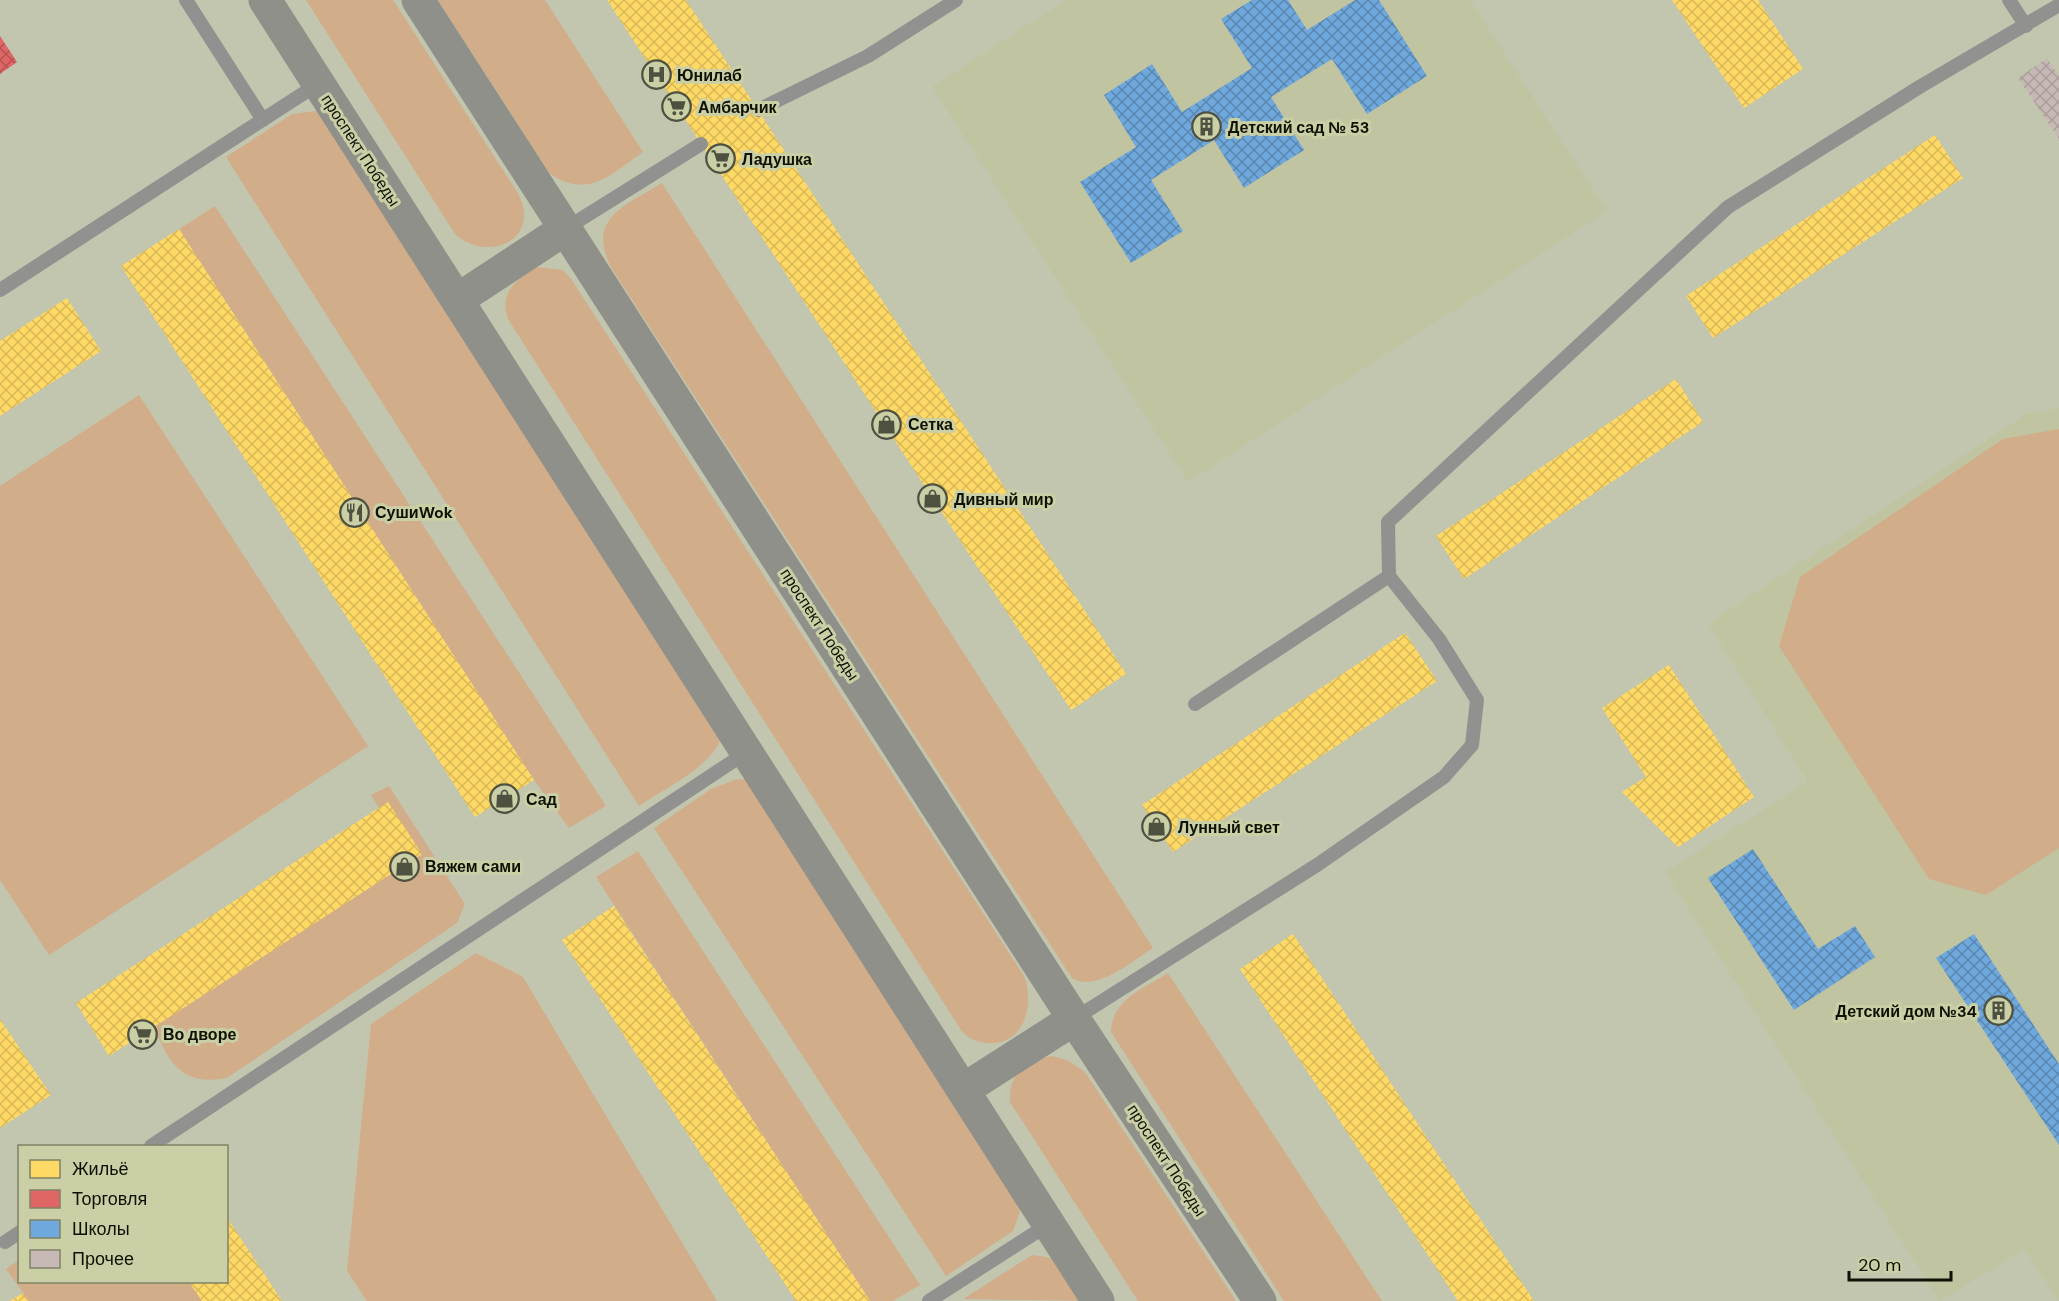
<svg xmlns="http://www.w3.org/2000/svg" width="2059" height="1301" font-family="'DM Sans',sans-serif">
<defs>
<pattern id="homes-cross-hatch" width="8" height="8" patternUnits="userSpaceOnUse" patternTransform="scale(1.5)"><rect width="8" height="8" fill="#ffd966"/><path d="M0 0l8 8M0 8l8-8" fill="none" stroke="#d9b957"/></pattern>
<pattern id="shops-cross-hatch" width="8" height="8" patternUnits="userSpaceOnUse" patternTransform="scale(1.5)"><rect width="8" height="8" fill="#e06666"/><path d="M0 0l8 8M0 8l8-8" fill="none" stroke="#b45352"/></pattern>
<pattern id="schools-cross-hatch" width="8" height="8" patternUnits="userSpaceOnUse" patternTransform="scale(1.5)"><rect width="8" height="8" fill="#6fa8dc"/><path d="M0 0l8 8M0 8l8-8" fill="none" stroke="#5a87b0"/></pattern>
<pattern id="building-cross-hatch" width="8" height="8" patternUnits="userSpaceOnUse" patternTransform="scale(1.5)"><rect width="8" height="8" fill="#c7b9b5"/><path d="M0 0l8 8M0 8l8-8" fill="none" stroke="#aa9e9a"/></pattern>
</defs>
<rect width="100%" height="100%" fill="#c3c6af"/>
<path fill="#c0c4a0" d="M 1066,0 L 1470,0 L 1607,211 L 1188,482 L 932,87 Z
M 2059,408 L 2059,1301 L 2024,1249 L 1940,1301 L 1665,872 L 1808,782 L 1708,624 L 2026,414 Z"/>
<path fill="#d1ad8a" d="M 306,0 L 393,0 L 519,195 C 541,241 487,263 455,234 Z
M 438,0 L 545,0 L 643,152 C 610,175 588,200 549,173 Z
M 315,111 L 325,113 L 720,740 C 713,765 661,791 639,806 L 226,157 L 292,114 Z
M 662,183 L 1153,948 C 1132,961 1096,993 1072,978 L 612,269 C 585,218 625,206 662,183 Z
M 215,206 L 606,806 L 569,828 L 534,780 L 179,229 Z
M 535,267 L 563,270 L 571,279 L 1024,976 C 1036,1008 1022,1051 981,1042 C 972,1040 966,1037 961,1030 L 508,319 C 499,292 515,282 535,267 Z
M 139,395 L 368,746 L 49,955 L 0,880 L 0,486 Z
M 2059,429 L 2059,848 L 1986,895 L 1929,879 L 1779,646 L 1800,577 L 2003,439 Z
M 737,779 L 750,780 L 1019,1196 L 1020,1212 L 1013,1231 L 946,1276 L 654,828 L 711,789 Z
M 389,786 L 465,904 L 457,923 L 227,1078 C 182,1086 170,1065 154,1027 L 388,802 L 379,808 L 371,795 Z
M 638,851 L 920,1285 L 893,1301 L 870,1301 L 596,877 Z
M 476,953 L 523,977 L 717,1301 L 367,1301 L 347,1271 L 371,1024 Z
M 1168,973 L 1382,1301 L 1284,1301 L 1111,1032 C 1112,999 1143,989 1168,973 Z
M 1052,1056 L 1067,1060 L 1085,1072 L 1236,1301 L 1138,1301 L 1010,1102 C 1008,1075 1025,1059 1052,1056 Z
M 1032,1255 C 1067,1257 1070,1274 1087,1301 L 963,1299 Z
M 19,1260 L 20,1282 L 189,1282 L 202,1301 L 29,1301 L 6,1269 Z"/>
<path fill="url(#homes-cross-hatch)" d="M 607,0 L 686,0 L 1126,674 L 1071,710 Z
M 1672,0 L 1758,0 L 1803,69 L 1744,108 Z
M 1935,135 L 1963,178 L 1713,338 L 1686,296 Z
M 179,229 L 534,780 L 475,817 L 121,266 Z
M 67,298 L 101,351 L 0,416 L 0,341 Z
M 1676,379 L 1703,422 L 1464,579 L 1436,536 Z
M 1405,633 L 1437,681 L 1173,852 L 1142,805 Z
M 1669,665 L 1754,797 L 1678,847 L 1622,792 L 1646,777 L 1602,708 Z
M 388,802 L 422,854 L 109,1056 L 76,1003 Z
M 614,906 L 870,1301 L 796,1301 L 562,940 Z
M 1293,934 L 1534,1301 L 1458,1301 L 1240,969 Z
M 0,1019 L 51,1095 L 0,1128 Z
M 226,1216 L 282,1301 L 202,1301 L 189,1282 L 226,1282 Z
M 23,1293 L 29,1301 L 10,1301 Z"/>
<path fill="url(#shops-cross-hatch)" d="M 0,36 L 17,62 L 0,74 Z"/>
<path fill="url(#schools-cross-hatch)" d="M 1252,0 L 1288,0 L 1307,30 L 1355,0 L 1379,0 L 1427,76 L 1367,114 L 1332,59 L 1271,97 L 1304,150 L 1244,188 L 1214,140 L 1151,180 L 1183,231 L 1131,263 L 1080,182 L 1136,147 L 1104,95 L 1152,64 L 1182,112 L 1252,68 L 1221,19 Z
M 1753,849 L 1818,949 L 1855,926 L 1875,957 L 1794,1010 L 1708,878 Z
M 1974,934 L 2059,1064 L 2059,1145 L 1936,958 Z"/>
<path fill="url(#building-cross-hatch)" d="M 2047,58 L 2059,76 L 2059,139 L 2018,78 Z"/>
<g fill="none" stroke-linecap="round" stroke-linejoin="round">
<path stroke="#919190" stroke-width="14" d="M 186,0 L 263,120
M 2009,0 L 2026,26
M 758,110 L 868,56 L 956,0
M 565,229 L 701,144
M 0,290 L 318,84
M 1389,576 L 1388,522 L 1728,207 L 1921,86 L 2059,5
M 1074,1019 L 1317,865 L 1444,777 L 1472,745 L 1477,700 L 1439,639 L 1389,576 L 1195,704
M 151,1146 L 747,752
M 5,1242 L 20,1232
M 929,1301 L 1049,1224"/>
<path stroke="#90908b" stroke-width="33" d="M 265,0 L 1098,1301
M 418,0 L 1074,1019 L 1260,1301
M 457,300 L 565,229
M 963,1090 L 1074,1019"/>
</g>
<defs>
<symbol id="hospital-ring" viewBox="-11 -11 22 22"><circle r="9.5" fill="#cacfa6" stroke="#4e5040" stroke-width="1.5"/><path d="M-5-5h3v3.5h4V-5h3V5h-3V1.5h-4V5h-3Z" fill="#4e5040"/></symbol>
<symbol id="supermarket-ring" viewBox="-11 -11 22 22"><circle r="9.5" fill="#cacfa6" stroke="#4e5040" stroke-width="1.5"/><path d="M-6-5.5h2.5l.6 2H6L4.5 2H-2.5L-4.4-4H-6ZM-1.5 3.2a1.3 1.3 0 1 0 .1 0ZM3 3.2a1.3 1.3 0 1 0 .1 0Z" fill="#4e5040"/></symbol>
<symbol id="building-ring" viewBox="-11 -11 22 22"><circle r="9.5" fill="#cacfa6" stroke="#4e5040" stroke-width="1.5"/><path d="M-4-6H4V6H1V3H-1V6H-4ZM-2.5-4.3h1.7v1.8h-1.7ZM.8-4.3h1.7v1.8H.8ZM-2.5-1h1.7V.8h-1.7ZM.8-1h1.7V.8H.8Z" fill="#4e5040"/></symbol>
<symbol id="shop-ring" viewBox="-11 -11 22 22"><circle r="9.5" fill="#cacfa6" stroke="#4e5040" stroke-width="1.5"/><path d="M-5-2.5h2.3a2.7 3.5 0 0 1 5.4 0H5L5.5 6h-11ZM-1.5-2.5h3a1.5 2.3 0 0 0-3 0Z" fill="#4e5040"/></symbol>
<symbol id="restaurant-ring" viewBox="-11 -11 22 22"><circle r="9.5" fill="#cacfa6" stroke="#4e5040" stroke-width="1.5"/><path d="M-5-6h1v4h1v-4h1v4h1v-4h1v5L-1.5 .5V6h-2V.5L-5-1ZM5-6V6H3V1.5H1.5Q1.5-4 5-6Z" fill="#4e5040"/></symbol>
</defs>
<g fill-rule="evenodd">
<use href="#hospital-ring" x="640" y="58" width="33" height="33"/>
<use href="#supermarket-ring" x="660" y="90" width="33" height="33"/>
<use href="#building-ring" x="1190" y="110" width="33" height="33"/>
<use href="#supermarket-ring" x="704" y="142" width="33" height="33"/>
<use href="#shop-ring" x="870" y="408" width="33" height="33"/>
<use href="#shop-ring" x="916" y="482" width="33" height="33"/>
<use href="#restaurant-ring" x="338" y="496" width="33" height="33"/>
<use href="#shop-ring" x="488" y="782" width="33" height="33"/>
<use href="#shop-ring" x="1140" y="810" width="33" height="33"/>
<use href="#shop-ring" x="388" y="850" width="33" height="33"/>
<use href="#building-ring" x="1982" y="994" width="33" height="33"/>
<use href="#supermarket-ring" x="126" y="1018" width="33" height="33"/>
</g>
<g text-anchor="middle" stroke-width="6" stroke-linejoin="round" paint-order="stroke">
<g font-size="16" font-weight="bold" fill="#0f1104" stroke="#cacfa6" text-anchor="start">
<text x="677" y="81">Юнилаб</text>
<text x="698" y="113">Амбарчик</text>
<text x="1228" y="133">Детский сад № 53</text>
<text x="742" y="165">Ладушка</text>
<text x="908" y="430">Сетка</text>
<text x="954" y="505">Дивный мир</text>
<text x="375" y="518">СушиWok</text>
<text x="526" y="805">Сад</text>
<text x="1178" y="833">Лунный свет</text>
<text x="425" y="872">Вяжем сами</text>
<text x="1977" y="1017" text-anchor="end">Детский дом №34</text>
<text x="163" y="1040">Во дворе</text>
</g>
<g font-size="16" fill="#0f1104" stroke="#cacfa6">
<text transform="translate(361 150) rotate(57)" y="6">проспект Победы</text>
<text transform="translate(820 624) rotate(57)" y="6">проспект Победы</text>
<text transform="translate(1167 1160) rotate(57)" y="6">проспект Победы</text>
</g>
</g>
<rect x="18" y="1145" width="210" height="138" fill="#cacfa6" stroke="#7f8365" stroke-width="1.5"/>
<rect x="30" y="1160" width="30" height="18" fill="#ffd966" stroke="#7f8365" stroke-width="1.5"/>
<text x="72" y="1175" font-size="18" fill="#0f1104">Жильё</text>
<rect x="30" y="1190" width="30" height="18" fill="#e06666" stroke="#7f8365" stroke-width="1.5"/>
<text x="72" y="1205" font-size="18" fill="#0f1104">Торговля</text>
<rect x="30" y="1220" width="30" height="18" fill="#6fa8dc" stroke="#7f8365" stroke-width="1.5"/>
<text x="72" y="1235" font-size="18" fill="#0f1104">Школы</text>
<rect x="30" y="1250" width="30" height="18" fill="#c7b9b5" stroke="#7f8365" stroke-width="1.5"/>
<text x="72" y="1265" font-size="18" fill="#0f1104">Прочее</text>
<path d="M1849 1271v9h102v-9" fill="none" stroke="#0f1104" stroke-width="3"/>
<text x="1858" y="1271" font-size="18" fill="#0f1104" stroke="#cacfa6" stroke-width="4.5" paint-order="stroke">20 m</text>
</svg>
